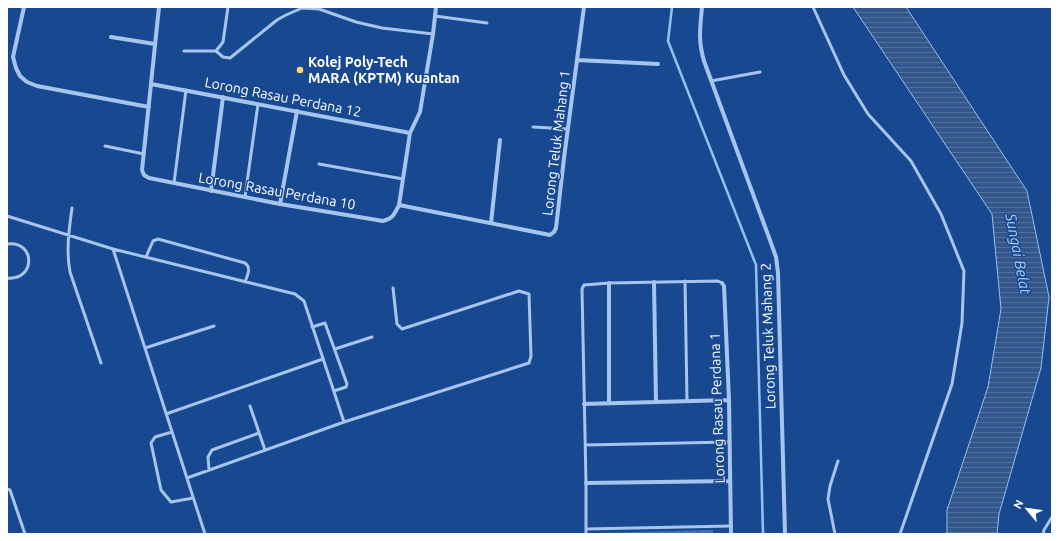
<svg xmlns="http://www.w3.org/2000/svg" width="1059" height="541" font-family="Ubuntu,sans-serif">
<defs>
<pattern id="water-rules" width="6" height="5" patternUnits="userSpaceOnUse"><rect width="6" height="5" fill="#33578b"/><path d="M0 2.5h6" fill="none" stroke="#52709c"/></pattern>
</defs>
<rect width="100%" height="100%" fill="#184990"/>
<path fill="url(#water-rules)" stroke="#98bff2" d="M 853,7 L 906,7 L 1027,191 L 1049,297 L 1041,368 L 999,514 L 997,534 L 947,534 L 947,510 L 988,387 L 1001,309 L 992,214 Z"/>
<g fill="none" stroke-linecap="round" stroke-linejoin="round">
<path stroke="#98bff2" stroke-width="2.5" d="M 672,7 L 668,41 L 756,265 L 763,534"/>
</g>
<path fill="#4172b8" d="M 713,530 L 713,534 L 595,534 L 595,533 Z"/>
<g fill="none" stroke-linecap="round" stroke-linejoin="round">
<path stroke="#a5c5ef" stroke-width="3" d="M 813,7 L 844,75 L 868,114 L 911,161 L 941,214 L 964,271 L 962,323 L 952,384 L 900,534
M 435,16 L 487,23
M 184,51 L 216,51 L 223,42 L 228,7
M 216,51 L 223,57 L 230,58 L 277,20 L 286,15 L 302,8 L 319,9 L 356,22 L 382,28 L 433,34
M 711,81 L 760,72
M 533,127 L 568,129
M 105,146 L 144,154
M 319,164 L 403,179
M 174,183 L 186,90
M 245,197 L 258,104
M 72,208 C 69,229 66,251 70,272 L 101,363
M 7,216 L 113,249 L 205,534
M 7,244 C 36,240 36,281 7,278
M 113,249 L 295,294 L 304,301 L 344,422 L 187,478
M 146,257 L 153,241 L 158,239 L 245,263 C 252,268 247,276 245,282
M 685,281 L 687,401
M 312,327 L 325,323 L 347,384 L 346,387 L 334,391
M 145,348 L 214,326
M 335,349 L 372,337
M 250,406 L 265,450
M 166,414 L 323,359
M 344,422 L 529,363 L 531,356 L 529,294 L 519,291 L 402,329 L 397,324 L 393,288
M 172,432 L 155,437 L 151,443 L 161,490 L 171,502 L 193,498
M 585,445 L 730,442
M 209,470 L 208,457 L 212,450 L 259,433
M 7,489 L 10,490 L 25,534
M 586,529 L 731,526
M 586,534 L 586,483 L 582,289 L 584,285 L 609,283 L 718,281 L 722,283
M 835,534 L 828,499 L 830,486 L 838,461
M 1043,534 L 1044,530 L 1052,517"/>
<path stroke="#a5c5ef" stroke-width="4" d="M 24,7 L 13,57 L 16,68 L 20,76 L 27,82 L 37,86 L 149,107
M 159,7 L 142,170 L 144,175 L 149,178 L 280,204 L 383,221 C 393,219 395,213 399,205 L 410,133 L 420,112 L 433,34 L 436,7
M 702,7 C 700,29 698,40 704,61 L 771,243 L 776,257 L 778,273 L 785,534
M 111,37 L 155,44
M 577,60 L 658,64
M 151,84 L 410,133
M 211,191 L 223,97
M 280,204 L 297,111
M 399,205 L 550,235 L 554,232 L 556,228 L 564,158 L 584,7
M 491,223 L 500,140
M 654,282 L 656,402
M 722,283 L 724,286 L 729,400 L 731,534
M 609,403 L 609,283
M 584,404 L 729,400
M 586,483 L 730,481"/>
</g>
<circle fill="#ffd664" stroke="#184990" stroke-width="1.5" cx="300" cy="70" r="4"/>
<g text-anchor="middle" stroke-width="3" stroke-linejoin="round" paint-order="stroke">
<g font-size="14" font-weight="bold" fill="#fff" stroke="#184990" text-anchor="start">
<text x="308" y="67">Kolej Poly-Tech<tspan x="308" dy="16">MARA (KPTM) Kuantan</tspan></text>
</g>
<g font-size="14" fill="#fff" stroke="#184990">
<text transform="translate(283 97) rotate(11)" y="5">Lorong Rasau Perdana 12</text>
<text transform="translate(556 143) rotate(-83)" y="5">Lorong Teluk Mahang 1</text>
<text transform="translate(277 191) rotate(10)" y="5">Lorong Rasau Perdana 10</text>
<text transform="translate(768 336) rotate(-92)" y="5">Lorong Teluk Mahang 2</text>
<text transform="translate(717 408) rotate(-92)" y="5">Lorong Rasau Perdana 1</text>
</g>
<g font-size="15" font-style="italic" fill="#b1cff6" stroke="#184990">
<text transform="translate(1018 254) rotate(79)" y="5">Sungai Belat</text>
</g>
</g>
<rect width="1059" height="541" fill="none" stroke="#ffffff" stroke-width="16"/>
<g transform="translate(1027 509) rotate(299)" stroke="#184990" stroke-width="3" paint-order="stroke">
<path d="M0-3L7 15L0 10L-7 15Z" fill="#ffffff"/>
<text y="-6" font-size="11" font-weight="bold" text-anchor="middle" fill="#ffffff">N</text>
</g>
</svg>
